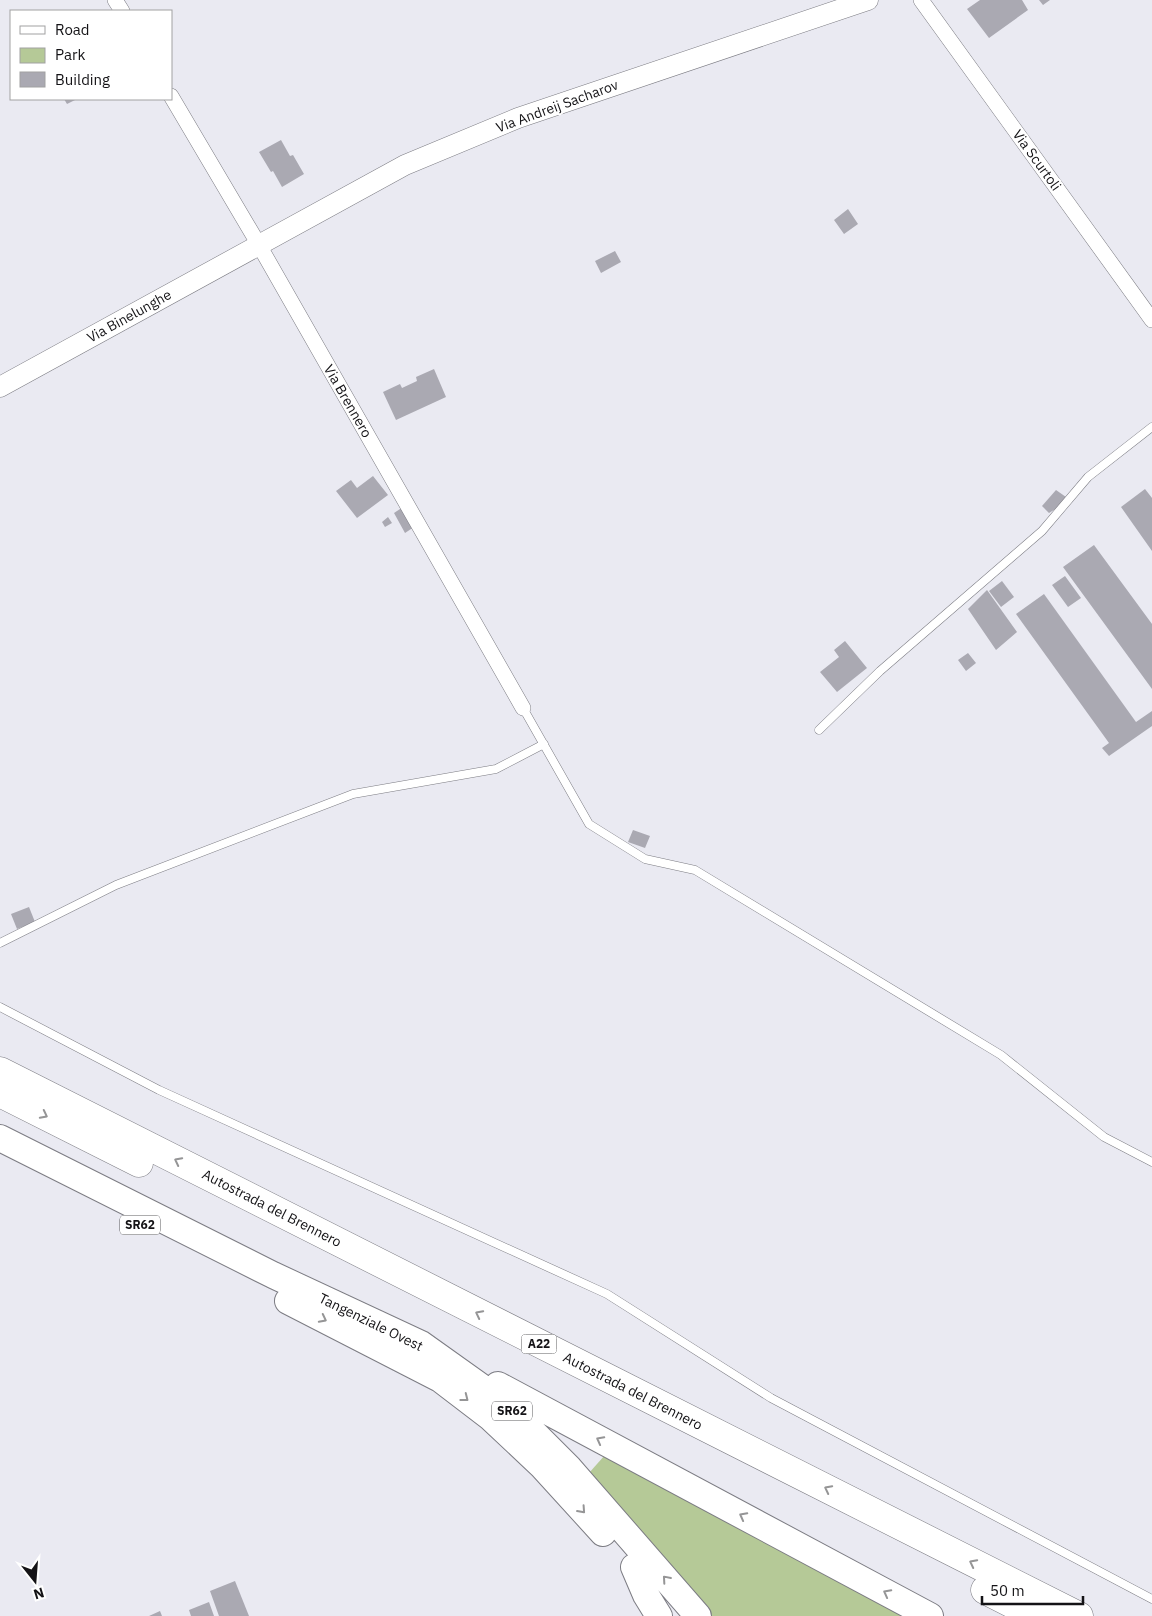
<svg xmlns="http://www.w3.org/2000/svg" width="1152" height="1616" font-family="'IBM Plex Sans',sans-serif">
<rect width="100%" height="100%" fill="#eaeaf2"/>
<path fill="#b5c997" d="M 605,1455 L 909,1616 L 709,1616 L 589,1473 Z"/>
<path fill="#aaa9b2" d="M 980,0 L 1022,0 L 1028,10 L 989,38 L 967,9 Z
M 1039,0 L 1050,0 L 1043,5 Z
M 64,99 L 77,99 L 67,104 Z
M 281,140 L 290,156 L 293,155 L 304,174 L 282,187 L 273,171 L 271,172 L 259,152 Z
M 848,209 L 858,224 L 844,234 L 834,220 Z
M 615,251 L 621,262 L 601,273 L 595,261 Z
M 434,369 L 446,397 L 396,420 L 383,392 L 400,384 L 402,388 L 417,381 L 416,377 Z
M 373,476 L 388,495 L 357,518 L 336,491 L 351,480 L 357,488 Z
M 1145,489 L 1152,498 L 1152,551 L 1121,507 Z
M 1056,490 L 1066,497 L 1057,508 L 1049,513 L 1042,506 Z
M 403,507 L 414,527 L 405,533 L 394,513 Z
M 388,517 L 392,523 L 385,527 L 382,522 Z
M 1094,545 L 1152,624 L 1152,689 L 1063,567 Z
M 1065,576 L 1081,598 L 1068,607 L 1052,585 Z
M 1002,581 L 1014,597 L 1001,607 L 989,591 Z
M 987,590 L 1017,632 L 996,650 L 968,609 Z
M 1044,594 L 1136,722 L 1152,711 L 1152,726 L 1109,756 L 1102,748 L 1109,743 L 1016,614 Z
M 845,641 L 867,668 L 837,692 L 820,672 L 839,657 L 834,650 Z
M 968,653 L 976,663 L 966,671 L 958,660 Z
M 633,830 L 650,836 L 645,848 L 628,842 Z
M 29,907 L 35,922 L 17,929 L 11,914 Z
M 235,1581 L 249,1616 L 219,1616 L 210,1591 Z
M 209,1602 L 214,1616 L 191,1616 L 189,1610 Z
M 160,1611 L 162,1616 L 149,1616 Z"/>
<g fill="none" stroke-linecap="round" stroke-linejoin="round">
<defs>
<path id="service" d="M 523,708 L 589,824 L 645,859 L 695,870 L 1001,1055 L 1104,1137 L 1152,1162
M 819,730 L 880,671 L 1042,531 L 1088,477 L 1152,427
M 0,943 L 116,885 L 353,794 L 496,769 L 544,744
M 0,1007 L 159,1090 L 607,1294 L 771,1398 L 1152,1599"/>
<path id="minor" d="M 115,0 L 122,11
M 921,0 L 1152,320
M 171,96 L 259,245 L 523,708"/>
<path id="tertiary" d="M 0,387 L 405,165 L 518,118 L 868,0"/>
<path id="trunk" d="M 0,1138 L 273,1275 L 421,1344 L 505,1404 L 569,1468 L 698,1616
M 288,1301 L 440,1379 L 491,1418 L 542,1466 L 603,1533
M 498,1385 L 930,1616
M 634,1567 L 646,1595 L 659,1616"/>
<path id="motorway" d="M 0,1071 L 1079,1616
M 0,1093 L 139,1163
M 985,1590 L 1036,1616"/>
</defs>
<use href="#service" stroke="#7c7c83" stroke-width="9"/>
<use href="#minor" stroke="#7c7c83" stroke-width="16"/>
<use href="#tertiary" stroke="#7c7c83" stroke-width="21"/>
<use href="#trunk" stroke="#7c7c83" stroke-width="28"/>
<use href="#motorway" stroke="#7c7c83" stroke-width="29"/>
<use href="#service" stroke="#fff" stroke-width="8"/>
<use href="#minor" stroke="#fff" stroke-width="15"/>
<use href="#tertiary" stroke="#fff" stroke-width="20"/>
<use href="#trunk" stroke="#fff" stroke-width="26"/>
<use href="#motorway" stroke="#fff" stroke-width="28"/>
</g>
<defs><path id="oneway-chevron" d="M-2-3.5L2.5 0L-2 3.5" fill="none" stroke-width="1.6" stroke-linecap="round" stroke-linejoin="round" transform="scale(1.25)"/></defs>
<g stroke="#959596">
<use href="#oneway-chevron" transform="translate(44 1115) rotate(27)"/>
<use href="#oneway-chevron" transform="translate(178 1161) rotate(-153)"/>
<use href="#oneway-chevron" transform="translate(479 1314) rotate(-153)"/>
<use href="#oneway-chevron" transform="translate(323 1319) rotate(27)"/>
<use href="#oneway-chevron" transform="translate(465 1398) rotate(38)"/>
<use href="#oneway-chevron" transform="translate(600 1440) rotate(-152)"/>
<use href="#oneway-chevron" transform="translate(828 1489) rotate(-153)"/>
<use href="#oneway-chevron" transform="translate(582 1510) rotate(48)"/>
<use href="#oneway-chevron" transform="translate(743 1516) rotate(-152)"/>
<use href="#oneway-chevron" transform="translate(973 1563) rotate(-153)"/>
<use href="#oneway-chevron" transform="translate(666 1579) rotate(-131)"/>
<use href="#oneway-chevron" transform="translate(887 1593) rotate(-152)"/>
</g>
<g text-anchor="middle" stroke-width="4" stroke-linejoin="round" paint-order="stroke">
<g fill="#fff" stroke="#5a5a5c" stroke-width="1">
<rect x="120" y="1215.5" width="40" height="19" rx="4"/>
<rect x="521.5" y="1334.5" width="35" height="19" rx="4"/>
<rect x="492" y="1401.5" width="40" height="19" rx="4"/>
</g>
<g font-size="12" font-weight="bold" fill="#141316">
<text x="140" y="1229">SR62</text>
<text x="539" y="1348">A22</text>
<text x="512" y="1415">SR62</text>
</g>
<g font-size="14" fill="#141316" stroke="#fff">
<text transform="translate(557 106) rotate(-20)" y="5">Via Andreij Sacharov</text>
<text transform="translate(1037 160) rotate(54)" y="5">Via Scurtoli</text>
<text transform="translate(129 316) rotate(-29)" y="5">Via Binelunghe</text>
<text transform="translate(348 401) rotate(60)" y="5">Via Brennero</text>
<text transform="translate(272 1208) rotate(27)" y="5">Autostrada del Brennero</text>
<text transform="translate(371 1322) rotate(26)" y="5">Tangenziale Ovest</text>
<text transform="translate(633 1391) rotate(27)" y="5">Autostrada del Brennero</text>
</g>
</g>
<rect x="10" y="10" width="162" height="90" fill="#ffffff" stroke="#a1a1a2"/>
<rect x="20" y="26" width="25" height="8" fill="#ffffff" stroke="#a1a1a2"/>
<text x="55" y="35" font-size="15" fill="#141316">Road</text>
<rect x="20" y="48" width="25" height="15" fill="#b5c997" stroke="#a1a1a2"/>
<text x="55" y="60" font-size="15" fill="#141316">Park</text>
<rect x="20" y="72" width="25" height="15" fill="#aaa9b2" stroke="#a1a1a2"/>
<text x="55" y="85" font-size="15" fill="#141316">Building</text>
<g transform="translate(35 1581) rotate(163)" stroke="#ffffff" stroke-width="4" paint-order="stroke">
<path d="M0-4L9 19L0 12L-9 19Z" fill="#141316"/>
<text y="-8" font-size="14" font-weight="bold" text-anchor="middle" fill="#141316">N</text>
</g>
<path d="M982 1596v8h101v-8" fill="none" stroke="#141316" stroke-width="2.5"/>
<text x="990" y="1596" font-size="15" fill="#141316" stroke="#ffffff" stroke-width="4" paint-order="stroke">50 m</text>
</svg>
